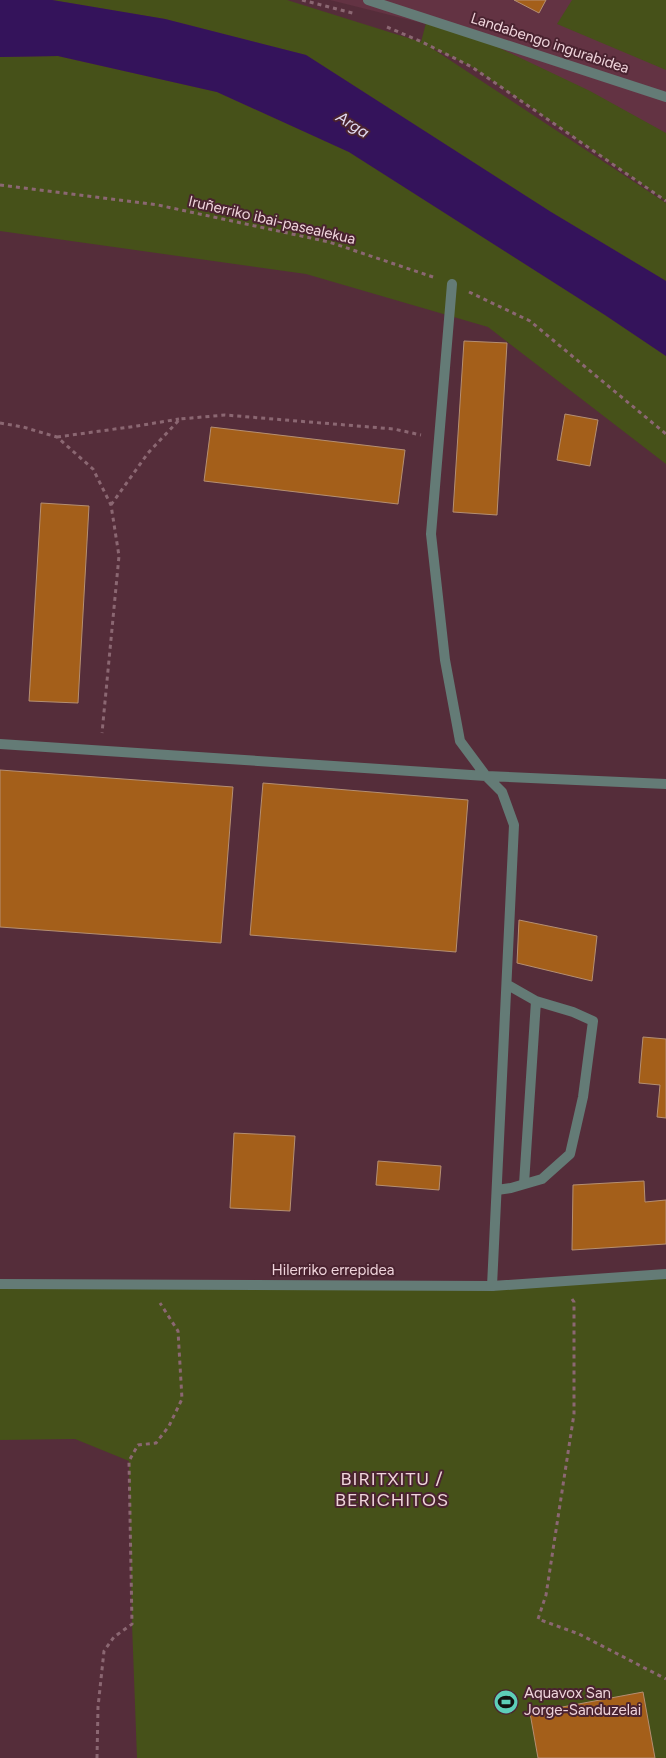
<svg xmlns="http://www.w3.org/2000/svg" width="666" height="1758" font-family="Figtree,sans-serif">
<rect width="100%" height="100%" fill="#552d3a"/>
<path fill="#633343" d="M 330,0 L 666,0 L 666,144 L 426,24 Z"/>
<path fill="#465119" d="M 52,0 L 287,0 L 421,42 L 427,19 L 462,30 L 590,91 L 666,133 L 666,201 L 472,67 L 427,45 L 666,203 L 666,281 L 551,212 L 306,55 L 165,19 Z
M 572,0 L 666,0 L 666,70 L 557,24 Z
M 58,56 L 217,92 L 349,152 L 605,315 L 666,356 L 666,464 L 488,327 L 306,274 L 0,231 L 0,57 Z
M 666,1274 L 666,1758 L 655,1758 L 643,1692 L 530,1713 L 538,1758 L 137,1758 L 132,1624 L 129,1461 L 75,1439 L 0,1440 L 0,1284 L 492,1286 Z"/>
<path fill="#34135b" d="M 0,0 L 52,0 L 165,19 L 306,55 L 551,212 L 666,281 L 666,356 L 605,315 L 349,152 L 217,92 L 58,56 L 0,57 Z"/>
<path fill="#a45f1a" stroke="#b58f72" d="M 514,0 L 546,0 L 539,13 Z
M 464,341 L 507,343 L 497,515 L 453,512 Z
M 565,414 L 598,420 L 590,466 L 557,460 Z
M 211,427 L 405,450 L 398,504 L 204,481 Z
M 41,503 L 89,506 L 78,703 L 29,701 Z
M 0,770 L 233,787 L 221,943 L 0,927 Z
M 263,783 L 468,800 L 456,952 L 250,935 Z
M 519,920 L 597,936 L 592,981 L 517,963 Z
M 643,1037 L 666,1039 L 666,1118 L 657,1117 L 660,1085 L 639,1083 Z
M 234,1133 L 295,1136 L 290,1211 L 230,1208 Z
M 378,1161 L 441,1166 L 439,1190 L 376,1185 Z
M 644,1181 L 645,1202 L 666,1200 L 666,1244 L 572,1250 L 573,1185 Z
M 643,1692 L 655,1758 L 538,1758 L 530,1713 Z"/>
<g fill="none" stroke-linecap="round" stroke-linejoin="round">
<path stroke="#8b6772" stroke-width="3" stroke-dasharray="4 4" stroke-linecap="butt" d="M 302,0 L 356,14
M 387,27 L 422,42 L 472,67 L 666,201
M 0,185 L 158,205 L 329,242 L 436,278
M 469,292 L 530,321 L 666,434
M 0,423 L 23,427 L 57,437 L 93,469 L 111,505 L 119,556 L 102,733
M 57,437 L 137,426 L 179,419
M 111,505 L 148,453 L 180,419 L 225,415 L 394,429 L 421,435
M 572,1299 L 574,1302 L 574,1414 L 546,1595 L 538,1619 L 579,1634 L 666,1679
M 97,1758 L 98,1707 L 104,1651 L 114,1637 L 132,1624 L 129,1461 L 138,1445 L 156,1443 L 169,1426 L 182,1399 L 178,1331 L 160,1303"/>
<path stroke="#647b76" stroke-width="10" d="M 452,284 L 431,534 L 445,660 L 460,741 L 486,776 L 502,792 L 514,825 L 492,1286
M 0,744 L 486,776 L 666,784
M 524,1184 L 536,1001
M 497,1190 L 511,1188 L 542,1179 L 570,1154 L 583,1097 L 593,1021 L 573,1012 L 536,1001 L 508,985"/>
<path stroke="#647b76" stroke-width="10" d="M 368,0 L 666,97
M 0,1284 L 492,1286 L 666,1274"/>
</g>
<defs>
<symbol id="stadium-disc" viewBox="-11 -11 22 22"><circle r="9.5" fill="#5dceb9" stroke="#4a2330"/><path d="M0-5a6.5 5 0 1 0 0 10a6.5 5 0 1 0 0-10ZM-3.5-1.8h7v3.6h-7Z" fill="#111"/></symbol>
</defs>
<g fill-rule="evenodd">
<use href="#stadium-disc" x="492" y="1688" width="28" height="28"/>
</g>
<g text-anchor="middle" stroke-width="4" stroke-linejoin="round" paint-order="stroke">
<g font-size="15" fill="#efd4db" stroke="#4a2330">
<text transform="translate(550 43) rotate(18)" y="5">Landabengo ingurabidea</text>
<text transform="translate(272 220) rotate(13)" y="5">Iruñerriko ibai-pasealekua</text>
<text x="333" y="1275">Hilerriko errepidea</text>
</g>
<g font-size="15" fill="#efd4db" stroke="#4a2330" text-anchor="start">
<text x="524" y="1698">Aquavox San<tspan x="524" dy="17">Jorge-Sanduzelai</tspan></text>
</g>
<g font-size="16" font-style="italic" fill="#e2dbf1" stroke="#4a2330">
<text transform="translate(353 124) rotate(32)" y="6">Arga</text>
</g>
<g font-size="18" letter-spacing="1" fill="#efd4db" stroke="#4a2330">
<text x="392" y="1485">BIRITXITU /<tspan x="392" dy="21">BERICHITOS</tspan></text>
</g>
</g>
</svg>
